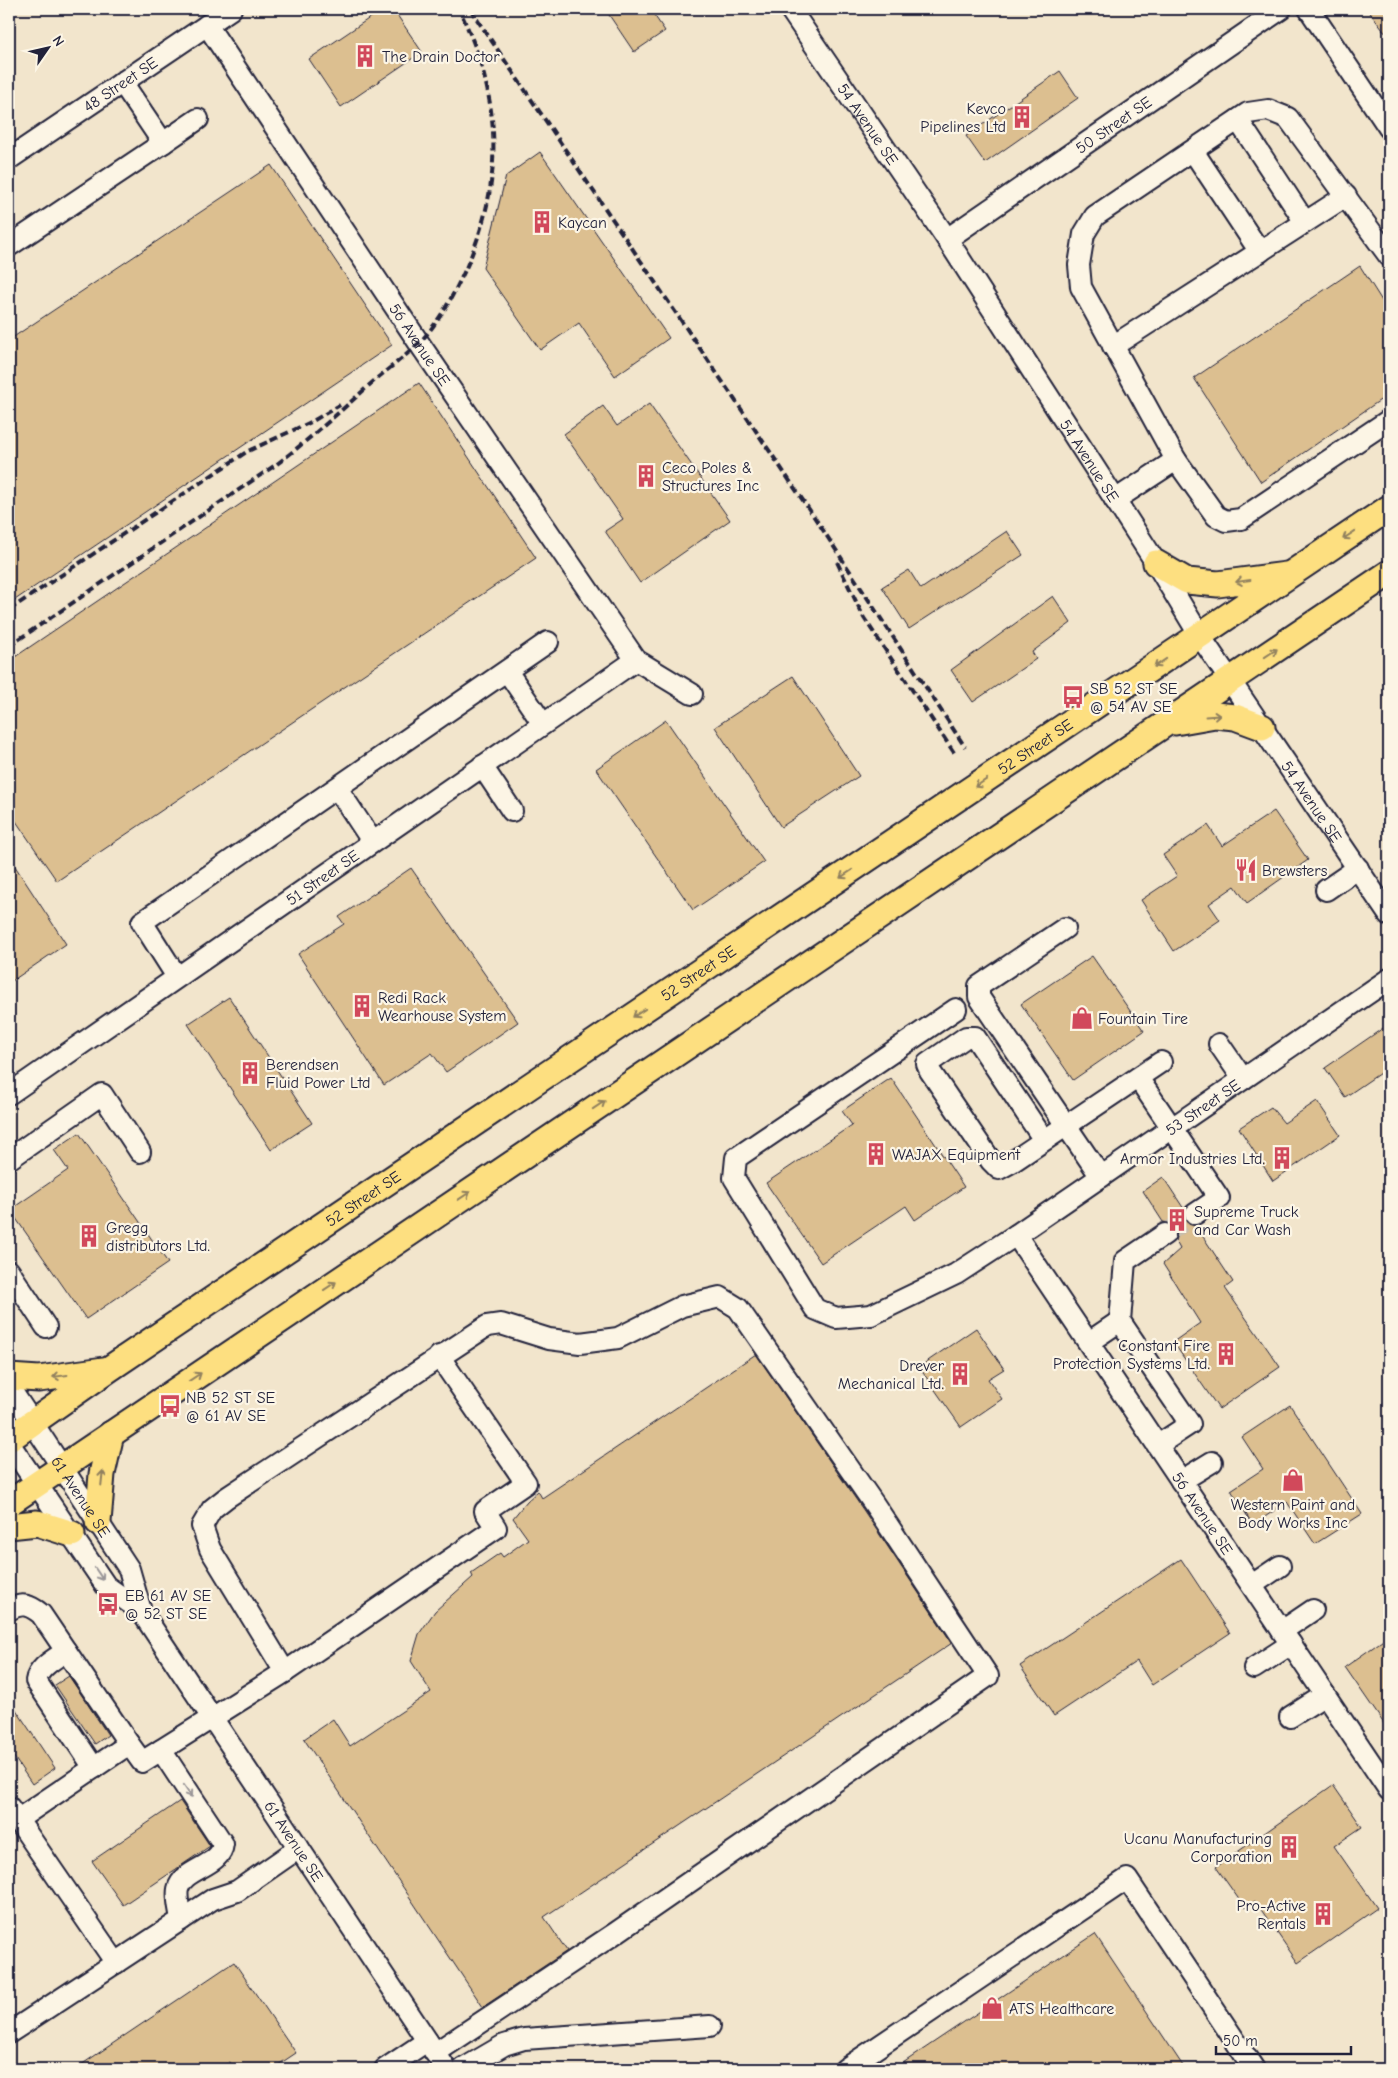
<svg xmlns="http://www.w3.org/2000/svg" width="1398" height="2078" font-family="'Comic Neue',sans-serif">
<rect width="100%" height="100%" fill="#f2e5cc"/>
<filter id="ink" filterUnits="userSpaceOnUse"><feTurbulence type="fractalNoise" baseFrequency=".02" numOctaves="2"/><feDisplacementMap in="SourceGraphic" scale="10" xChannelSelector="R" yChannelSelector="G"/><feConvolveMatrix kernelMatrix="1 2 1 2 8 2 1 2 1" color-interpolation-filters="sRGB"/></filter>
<g filter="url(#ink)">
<path fill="#dcbf90" stroke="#22223b" d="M 383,9 L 393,9 L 422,52 L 341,107 L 309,59 Z
M 605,9 L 650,9 L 665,31 L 634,52 Z
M 1367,9 L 1389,9 L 1389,38 Z
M 1060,71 L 1078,98 L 985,163 L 966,136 Z
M 540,152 L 669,338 L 615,376 L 579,323 L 540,350 L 483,268 L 506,176 Z
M 271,165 L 392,345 L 9,604 L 9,340 Z
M 1360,266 L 1389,312 L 1389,394 L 1261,482 L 1194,378 Z
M 419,383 L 536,558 L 57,881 L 9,811 L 9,661 Z
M 649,404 L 730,520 L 640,583 L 605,531 L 623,519 L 564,434 L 603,406 L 617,426 Z
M 1007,531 L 1023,555 L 909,629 L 882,587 L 909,570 L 921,589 Z
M 1053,596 L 1071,623 L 1032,652 L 1036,659 L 973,702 L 951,670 Z
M 793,676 L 859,776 L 781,827 L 715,727 Z
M 666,720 L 764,862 L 693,910 L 596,769 Z
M 1274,811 L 1308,860 L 1247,903 L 1235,886 L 1209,904 L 1220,920 L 1174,951 L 1141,900 L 1177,876 L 1163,855 L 1208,825 L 1222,846 Z
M 9,857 L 66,944 L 9,983 Z
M 411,868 L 518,1022 L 446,1072 L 432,1053 L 384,1085 L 298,954 L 344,924 L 339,917 Z
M 1092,956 L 1144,1031 L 1073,1080 L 1021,1004 Z
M 229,997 L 312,1123 L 271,1150 L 188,1024 Z
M 1389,1024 L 1389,1067 L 1345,1097 L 1325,1068 Z
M 891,1078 L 964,1187 L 915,1220 L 906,1206 L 821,1263 L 766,1183 L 852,1125 L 842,1111 Z
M 1317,1101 L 1340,1135 L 1273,1181 L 1239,1128 L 1271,1107 L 1284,1123 Z
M 79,1133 L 168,1263 L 86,1319 L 10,1210 L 68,1170 L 54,1150 Z
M 1163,1177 L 1184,1209 L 1185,1220 L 1189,1224 L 1196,1226 L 1233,1282 L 1225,1288 L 1280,1367 L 1219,1409 L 1173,1342 L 1200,1323 L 1163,1264 L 1180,1249 L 1175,1240 L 1177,1234 L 1175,1228 L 1170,1223 L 1163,1222 L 1143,1191 Z
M 976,1328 L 1004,1369 L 988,1379 L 1002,1399 L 961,1427 L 919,1367 Z
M 756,1354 L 864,1511 L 952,1643 L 544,1917 L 567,1951 L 483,2007 L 304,1739 L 333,1719 L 350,1746 L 431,1692 L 411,1661 L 419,1634 L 435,1611 L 473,1577 L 471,1573 L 500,1553 L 503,1557 L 528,1539 L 513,1518 L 527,1501 L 538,1491 L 542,1498 Z
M 1290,1405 L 1362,1514 L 1315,1544 L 1287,1502 L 1253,1525 L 1231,1490 L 1263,1469 L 1242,1437 Z
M 1181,1559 L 1230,1633 L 1152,1685 L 1137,1661 L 1054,1716 L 1020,1666 Z
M 1389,1636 L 1389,1731 L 1345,1667 Z
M 69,1676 L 108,1735 L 95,1744 L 55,1685 Z
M 9,1699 L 55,1768 L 32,1784 L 9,1750 Z
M 1333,1785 L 1362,1827 L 1334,1846 L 1377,1908 L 1298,1963 L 1255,1901 L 1245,1908 L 1216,1867 Z
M 180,1801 L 210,1846 L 123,1905 L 92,1861 Z
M 1095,1934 L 1185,2069 L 894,2069 Z
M 234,1962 L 296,2053 L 272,2069 L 235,2069 L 230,2062 L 218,2069 L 75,2069 Z"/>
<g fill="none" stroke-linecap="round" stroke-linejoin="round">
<path stroke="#c8beaf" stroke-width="20" stroke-dasharray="20 10" stroke-linecap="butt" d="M 1165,1234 L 1195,1214"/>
<defs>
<g id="minor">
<path id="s1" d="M 790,9 L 947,239 L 1156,563 L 1200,636 L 1389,915"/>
<path d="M 1309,9 L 1389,128"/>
<path id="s2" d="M 207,25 L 419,343 L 636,660 L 692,694"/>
<path d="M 1238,120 L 1305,222"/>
<path d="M 163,143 L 198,119"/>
<path d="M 1193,151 L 1260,252"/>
<path id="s3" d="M 9,159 L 231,9"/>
<path id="s4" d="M 947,239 L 1281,9"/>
<path d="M 9,246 L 163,143 L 122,82"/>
<path d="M 1113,346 L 1346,196"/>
<path d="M 1176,460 L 1081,287 L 1079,265 L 1084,234 L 1095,216 L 1248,113 L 1268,110 L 1288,118 L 1389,256"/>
<path d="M 1115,500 L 1176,460 L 1216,516 L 1226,521 L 1241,519 L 1389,420"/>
<path d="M 507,671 L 543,724"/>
<path d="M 482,766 L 512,811"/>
<path d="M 337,788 L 372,841"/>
<path d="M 1326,890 L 1358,868"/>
<path d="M 1065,928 L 979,986 L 979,997 L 1101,1177"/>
<path d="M 177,977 L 142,922 L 548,642"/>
<path id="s5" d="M 956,1009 L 736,1158 L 734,1178 L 815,1309 L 836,1318 L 871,1315 L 956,1274 L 1016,1235 L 1389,979"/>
<path d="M 1219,1044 L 1243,1079"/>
<path d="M 1138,1078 L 1219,1198 L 1195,1214"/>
<path id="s6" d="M 9,1094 L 636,660"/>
<path d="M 1044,1140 L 975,1037 L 966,1037 L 927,1064 L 930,1071 L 991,1161 L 999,1169 L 1012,1162 L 1161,1062"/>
<path d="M 9,1159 L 102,1094 L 140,1152"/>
<path id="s7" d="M 1016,1235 L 1389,1790"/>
<path d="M 9,1271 L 46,1327"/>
<path d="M 1089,1342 L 1120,1321"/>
<path id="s8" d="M 9,1387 L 129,1569 L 141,1611 L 446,2069"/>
<path d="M 9,1443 L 106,1586 L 141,1611"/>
<path d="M 1158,1445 L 1190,1424 L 1120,1321 L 1125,1261 L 1165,1234"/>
<path d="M 1181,1481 L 1212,1462"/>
<path d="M 1252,1585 L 1280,1566"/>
<path d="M 9,1610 C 22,1602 30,1605 41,1614 L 129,1744"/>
<path d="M 1282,1631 L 1313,1610"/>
<path d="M 66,1651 C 55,1659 38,1667 36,1681 L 94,1768"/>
<path d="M 1254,1668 L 1291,1644"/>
<path d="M 285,1672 L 496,1528 L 485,1511 L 526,1483 L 439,1356"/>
<path d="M 1290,1717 L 1325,1695"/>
<path d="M 161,1750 L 223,1844 C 221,1867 183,1868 178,1889 C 176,1898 180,1911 181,1920"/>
<path d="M 9,1807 L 116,1963"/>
<path d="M 17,1820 L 129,1744 L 142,1762 L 285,1672 L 210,1549 L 202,1526 L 212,1509 L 226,1498 L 487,1326 L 501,1324 L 549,1339 L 580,1343 L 618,1338 L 682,1306 L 720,1297 L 738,1308 L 874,1504 L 988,1676 L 617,1932 L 435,2053"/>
<path d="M 9,2033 L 213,1899 L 237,1891 L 299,1848"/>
<path d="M 385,2069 L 427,2041"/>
<path d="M 463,2069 L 504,2045 L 524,2039 L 710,2026"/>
<path d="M 845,2069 L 1127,1879 L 1254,2069"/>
</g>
<g id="major">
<path d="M 1156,563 L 1187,581 L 1218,584 L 1286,575"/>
<path d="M 1175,722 L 1215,715 L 1235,717 L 1262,727"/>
<path d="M 9,1377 L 39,1379 L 104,1370"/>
<path id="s9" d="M 9,1439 L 109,1369 L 1389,508"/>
<path d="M 9,1503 L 1389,573"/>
<path d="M 98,1522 L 102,1474 L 111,1434"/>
<path d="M 9,1526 L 37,1523 L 72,1534"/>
</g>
</defs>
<use href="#minor" stroke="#22223b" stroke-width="24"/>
<use href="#major" stroke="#22223b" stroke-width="29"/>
<use href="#minor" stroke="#fcf5e5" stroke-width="20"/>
<use href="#major" stroke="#fddf80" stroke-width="25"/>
<path stroke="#22223b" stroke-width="4" stroke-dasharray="8 4" stroke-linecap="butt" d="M 470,9 L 821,527 L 965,747
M 837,562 L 864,618 L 955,754
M 9,610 L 248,451 L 311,422 L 340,405
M 9,646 L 277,464 C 311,438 343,409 375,380 C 389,368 405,357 418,344 C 439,323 454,294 466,268 C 506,178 501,96 459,9"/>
</g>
<defs><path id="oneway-shaft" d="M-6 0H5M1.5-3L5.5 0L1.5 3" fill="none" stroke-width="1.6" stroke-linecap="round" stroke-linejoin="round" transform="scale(1.25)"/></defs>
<g stroke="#90805e">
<use href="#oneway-shaft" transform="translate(1349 535) rotate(146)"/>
<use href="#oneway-shaft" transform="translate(1243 581) rotate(172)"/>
<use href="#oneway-shaft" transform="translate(1271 653) rotate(-34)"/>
<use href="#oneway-shaft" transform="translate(1160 663) rotate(146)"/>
<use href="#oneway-shaft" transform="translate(1213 716) rotate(-4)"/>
<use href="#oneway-shaft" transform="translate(981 783) rotate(146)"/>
<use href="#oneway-shaft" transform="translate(846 874) rotate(146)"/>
<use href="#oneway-shaft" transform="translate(639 1013) rotate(146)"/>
<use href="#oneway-shaft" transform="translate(599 1105) rotate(-34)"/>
<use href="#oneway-shaft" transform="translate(464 1196) rotate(-34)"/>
<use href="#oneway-shaft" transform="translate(330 1286) rotate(-34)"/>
<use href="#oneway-shaft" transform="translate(60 1376) rotate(172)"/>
<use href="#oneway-shaft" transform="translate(195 1377) rotate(-34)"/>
<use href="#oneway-shaft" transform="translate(102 1478) rotate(-84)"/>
</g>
<g stroke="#9a9698">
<use href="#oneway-shaft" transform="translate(99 1574) rotate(56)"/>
<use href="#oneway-shaft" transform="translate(188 1791) rotate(56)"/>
</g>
</g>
<defs>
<symbol id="building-bare" viewBox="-9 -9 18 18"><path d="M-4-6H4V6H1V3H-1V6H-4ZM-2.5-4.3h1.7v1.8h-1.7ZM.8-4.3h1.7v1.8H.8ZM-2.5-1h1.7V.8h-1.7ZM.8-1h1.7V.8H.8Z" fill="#d1495b" stroke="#fcf5e5" stroke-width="2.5" paint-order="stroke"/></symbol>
<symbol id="bus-bare" viewBox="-9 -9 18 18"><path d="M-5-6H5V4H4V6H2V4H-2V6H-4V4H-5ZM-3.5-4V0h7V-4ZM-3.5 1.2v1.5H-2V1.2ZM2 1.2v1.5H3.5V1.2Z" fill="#d1495b" stroke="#fcf5e5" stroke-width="2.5" paint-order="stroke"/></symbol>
<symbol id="restaurant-bare" viewBox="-9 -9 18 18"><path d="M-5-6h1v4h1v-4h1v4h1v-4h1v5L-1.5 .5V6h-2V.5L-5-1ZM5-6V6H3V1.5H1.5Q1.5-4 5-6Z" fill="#d1495b" stroke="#fcf5e5" stroke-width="2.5" paint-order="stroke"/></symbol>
<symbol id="shop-bare" viewBox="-9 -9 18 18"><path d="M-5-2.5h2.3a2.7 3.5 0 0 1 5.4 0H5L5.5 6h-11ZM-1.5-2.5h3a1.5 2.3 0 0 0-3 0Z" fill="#d1495b" stroke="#fcf5e5" stroke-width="2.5" paint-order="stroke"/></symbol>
</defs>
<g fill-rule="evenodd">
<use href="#building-bare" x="349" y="40" width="32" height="32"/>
<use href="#building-bare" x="1006" y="101" width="32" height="32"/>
<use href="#building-bare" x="526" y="206" width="32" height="32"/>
<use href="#building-bare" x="630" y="460" width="32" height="32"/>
<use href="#bus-bare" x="1057" y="681" width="32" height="32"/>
<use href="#restaurant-bare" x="1230" y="854" width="32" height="32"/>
<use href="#building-bare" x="346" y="990" width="32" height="32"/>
<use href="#shop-bare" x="1066" y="1002" width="32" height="32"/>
<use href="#building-bare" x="234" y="1057" width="32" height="32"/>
<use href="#building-bare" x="860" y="1138" width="32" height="32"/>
<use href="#building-bare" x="1266" y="1142" width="32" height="32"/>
<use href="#building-bare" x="1161" y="1204" width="32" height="32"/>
<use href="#building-bare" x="73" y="1220" width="32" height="32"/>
<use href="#building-bare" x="1210" y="1338" width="32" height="32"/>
<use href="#building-bare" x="944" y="1358" width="32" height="32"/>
<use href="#bus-bare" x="154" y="1390" width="32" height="32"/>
<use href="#shop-bare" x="1277" y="1464" width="32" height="32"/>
<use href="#bus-bare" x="92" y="1588" width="32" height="32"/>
<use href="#building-bare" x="1273" y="1831" width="32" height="32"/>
<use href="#building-bare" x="1307" y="1898" width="32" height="32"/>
<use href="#shop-bare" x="976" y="1992" width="32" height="32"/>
</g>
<g text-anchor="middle" stroke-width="4.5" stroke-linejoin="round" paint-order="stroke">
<g font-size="16" fill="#22223b" stroke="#fcf5e5" text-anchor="start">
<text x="382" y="62">The Drain Doctor</text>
<text x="1006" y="114" text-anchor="end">Kevco<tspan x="1006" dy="18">Pipelines Ltd</tspan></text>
<text x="558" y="228">Kaycan</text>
<text x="662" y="473">Ceco Poles &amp;<tspan x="662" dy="18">Structures Inc</tspan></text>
<text x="1090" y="694">SB 52 ST SE<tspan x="1090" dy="18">@ 54 AV SE</tspan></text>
<text x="1262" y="876">Brewsters</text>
<text x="378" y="1003">Redi Rack<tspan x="378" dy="18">Wearhouse System</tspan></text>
<text x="1098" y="1024">Fountain Tire</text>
<text x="266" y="1070">Berendsen<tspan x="266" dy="18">Fluid Power Ltd</tspan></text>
<text x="892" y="1160">WAJAX Equipment</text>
<text x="1265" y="1164" text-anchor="end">Armor Industries Ltd.</text>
<text x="1194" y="1217">Supreme Truck<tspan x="1194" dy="18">and Car Wash</tspan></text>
<text x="106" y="1233">Gregg<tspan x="106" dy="18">distributors Ltd.</tspan></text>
<text x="1210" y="1351" text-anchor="end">Constant Fire<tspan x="1210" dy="18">Protection Systems Ltd.</tspan></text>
<text x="944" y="1371" text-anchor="end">Drever<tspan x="944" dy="18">Mechanical Ltd.</tspan></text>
<text x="186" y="1403">NB 52 ST SE<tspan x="186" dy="18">@ 61 AV SE</tspan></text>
<text x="1293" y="1510" text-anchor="middle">Western Paint and<tspan x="1293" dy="18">Body Works Inc</tspan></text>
<text x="125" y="1601">EB 61 AV SE<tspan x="125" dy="18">@ 52 ST SE</tspan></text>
<text x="1272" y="1844" text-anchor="end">Ucanu Manufacturing<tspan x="1272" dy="18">Corporation</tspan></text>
<text x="1306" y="1911" text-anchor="end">Pro-Active<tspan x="1306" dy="18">Rentals</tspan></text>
<text x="1009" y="2014">ATS Healthcare</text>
</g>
<g font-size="16" fill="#22223b" stroke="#fcf5e5">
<text dy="6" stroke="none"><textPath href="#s3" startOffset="134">48 Street SE</textPath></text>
<text dy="6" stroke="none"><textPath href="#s1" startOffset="139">54 Avenue SE</textPath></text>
<text dy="6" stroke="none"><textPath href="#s4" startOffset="202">50 Street SE</textPath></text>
<text dy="6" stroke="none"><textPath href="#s2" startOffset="384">56 Avenue SE</textPath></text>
<text dy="6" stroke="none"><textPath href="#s1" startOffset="542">54 Avenue SE</textPath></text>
<text dy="6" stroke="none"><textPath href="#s9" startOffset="1238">52 Street SE</textPath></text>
<text dy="6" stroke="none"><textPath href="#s1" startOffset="949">54 Avenue SE</textPath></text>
<text dy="6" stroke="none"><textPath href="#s6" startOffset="381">51 Street SE</textPath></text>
<text dy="6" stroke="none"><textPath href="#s9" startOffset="832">52 Street SE</textPath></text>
<text dy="6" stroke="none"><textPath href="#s5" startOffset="890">53 Street SE</textPath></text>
<text dy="6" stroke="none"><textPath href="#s9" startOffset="428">52 Street SE</textPath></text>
<text dy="6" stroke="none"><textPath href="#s8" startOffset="131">61 Avenue SE</textPath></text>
<text dy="6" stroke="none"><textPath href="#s7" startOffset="335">56 Avenue SE</textPath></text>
<text dy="6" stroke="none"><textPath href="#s8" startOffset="538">61 Avenue SE</textPath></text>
</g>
</g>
<rect width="1398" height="2078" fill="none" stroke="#fcf5e5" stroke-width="30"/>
<rect x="15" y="15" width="1368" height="2048" fill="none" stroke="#22223b" stroke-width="2" filter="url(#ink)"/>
<g transform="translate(48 48) rotate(56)" stroke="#fcf5e5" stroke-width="4" paint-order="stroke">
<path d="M0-4L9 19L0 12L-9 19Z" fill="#22223b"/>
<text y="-8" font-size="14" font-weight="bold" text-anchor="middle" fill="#22223b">N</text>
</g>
<path d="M1216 2046v8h135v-8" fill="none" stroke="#22223b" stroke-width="2.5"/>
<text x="1223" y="2046" font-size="15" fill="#22223b" stroke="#fcf5e5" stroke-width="4" paint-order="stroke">50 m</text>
</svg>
